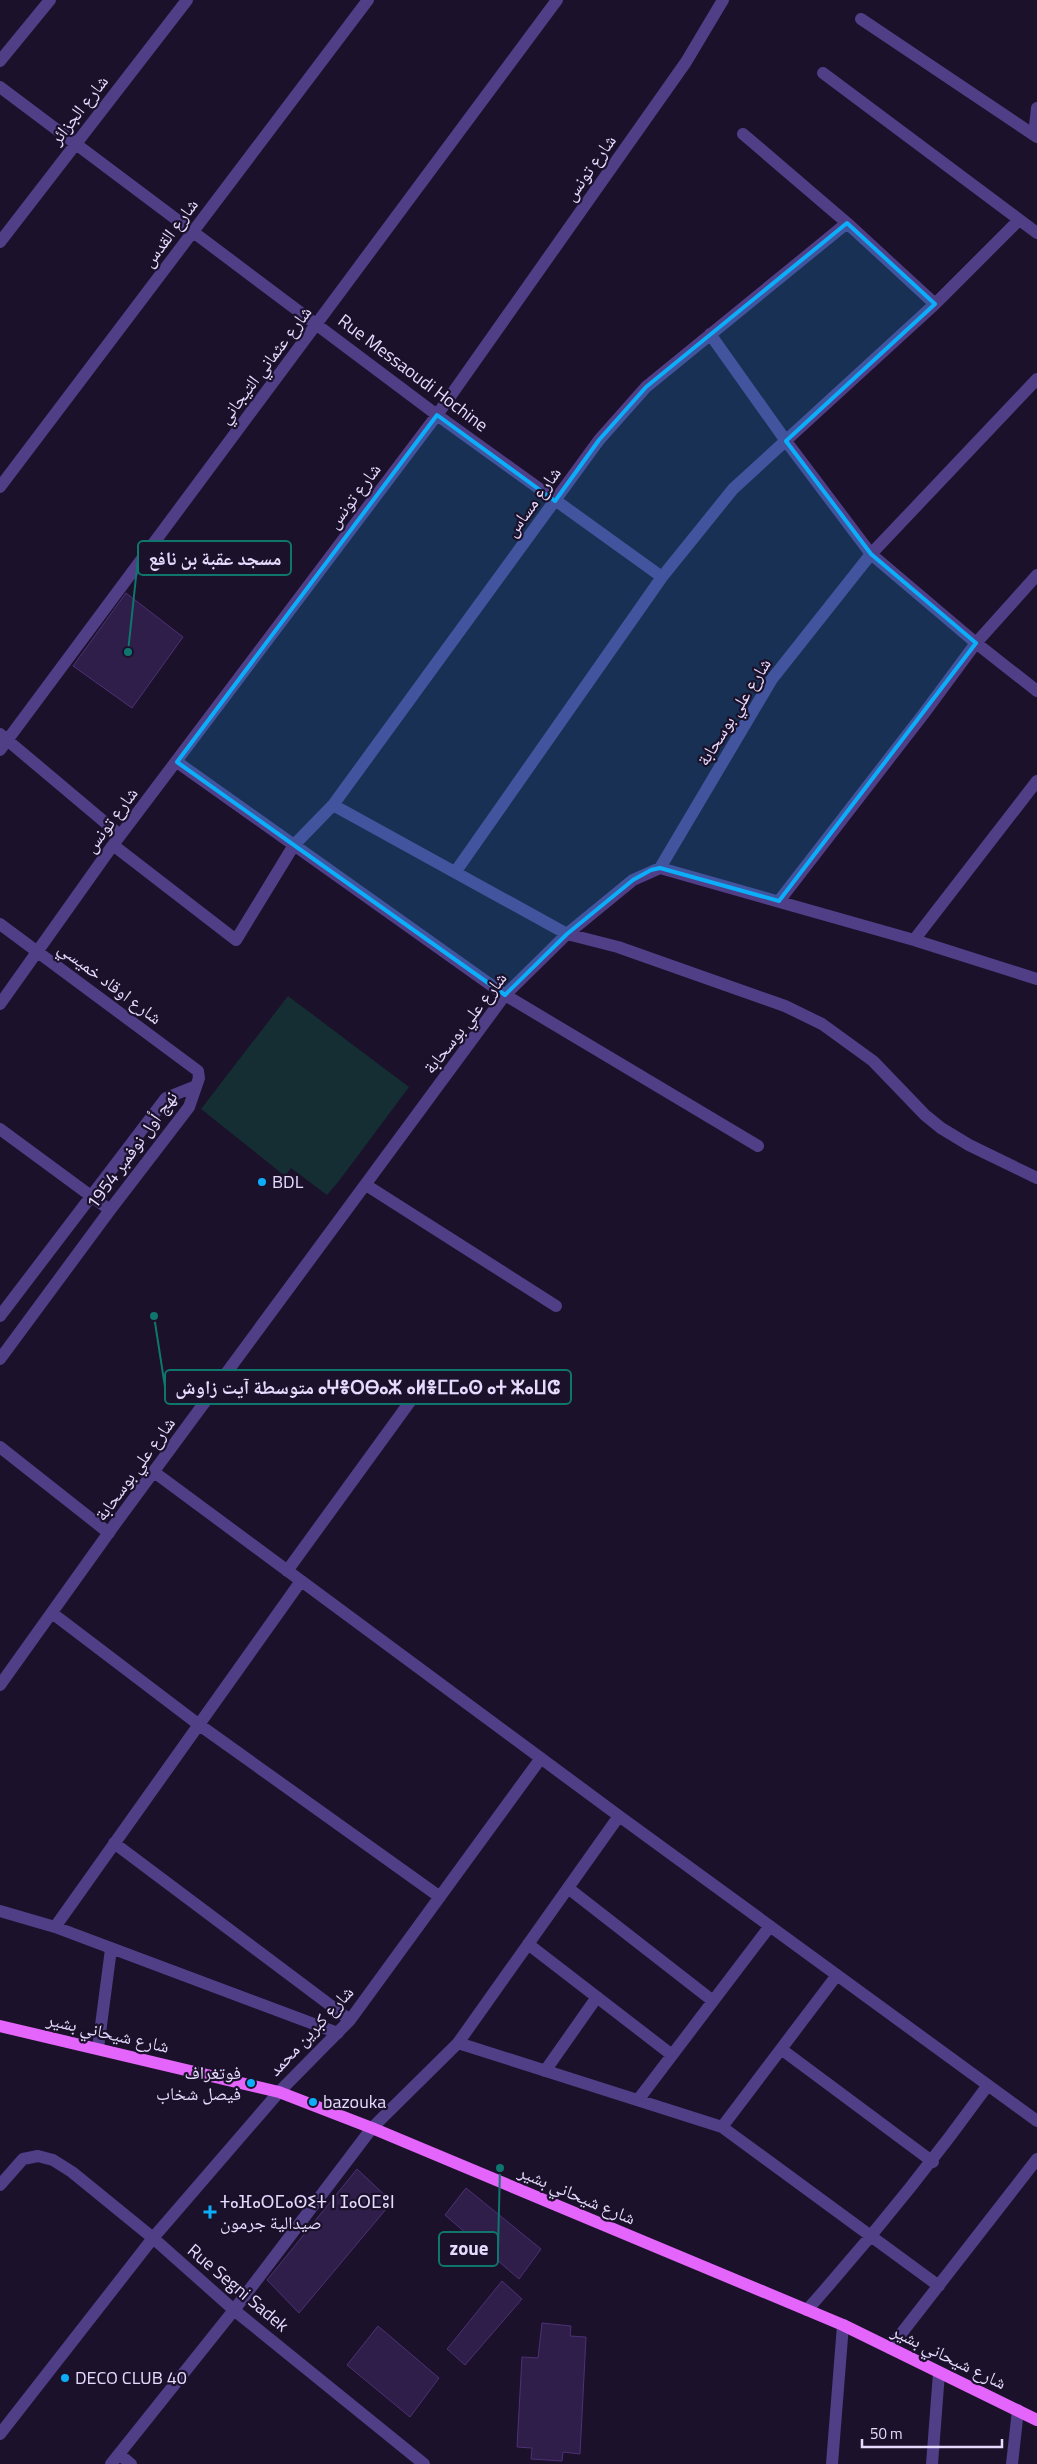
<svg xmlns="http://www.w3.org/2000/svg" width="1037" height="2464" font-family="'Titillium Web','Noto Naskh Arabic','Noto Sans Tifinagh',sans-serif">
<rect width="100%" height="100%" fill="#1b112a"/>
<path fill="#142e33" d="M 288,996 L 409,1087 L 339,1181 L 327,1195 L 291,1168 L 285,1176 L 201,1109 Z"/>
<path fill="#301e4a" stroke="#4d3075" d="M 126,593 L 183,637 L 132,708 L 73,666 Z
M 357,2169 L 392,2202 L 299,2313 L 267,2280 Z
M 466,2188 L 541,2249 L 519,2279 L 445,2215 Z
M 502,2281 L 522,2299 L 465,2365 L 447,2349 Z
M 542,2323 L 571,2326 L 570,2336 L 586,2337 L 580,2454 L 563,2452 L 562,2461 L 531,2459 L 532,2448 L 517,2447 L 522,2357 L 538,2358 Z
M 378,2326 L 439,2378 L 410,2417 L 347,2365 Z"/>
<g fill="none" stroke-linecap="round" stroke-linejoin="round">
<path stroke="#503e87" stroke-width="12" d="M 861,19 L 1037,137
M 0,61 L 50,0
M 823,73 L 1037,233
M 0,87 L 437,415 L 662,577
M 743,134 L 847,223 L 935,304
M 1034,135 L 1037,108
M 0,242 L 187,0
M 710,334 L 786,441 L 871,554 L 976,643 L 1037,691
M 0,487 L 368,0
M 0,734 L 120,835
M 0,750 L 557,0
M 177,762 L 505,995 L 758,1146
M 333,805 L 567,934 L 618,947 L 785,1006 L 822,1024 L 873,1061 L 925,1115 L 941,1128 L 969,1145 L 1037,1178
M 113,845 L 236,940 L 294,845 L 333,805 L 599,440 L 646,387 L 847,223
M 660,868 L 914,940 L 1037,979
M 456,871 L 662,577 L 733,489 L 935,304 L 1019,220
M 779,901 L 925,712 L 976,643 L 1037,575
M 0,924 L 198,1071 L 199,1078 L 189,1107 L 110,1210 L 0,1359
M 914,940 L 1037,781
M 0,1004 L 113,845 L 437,415 L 686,62 L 723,0
M 0,1129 L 110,1210
M 366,1185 L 556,1306
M 0,1316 L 166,1098 L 196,1086
M 0,1447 L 109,1533
M 154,1472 L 619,1816 L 1037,2121
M 287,1571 L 425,1381 L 436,1379 L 456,1391
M 52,1613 L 198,1724 L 440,1897
M 0,1685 L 115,1524 L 505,995 L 567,934 L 633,880 L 660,868 L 772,679 L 871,554 L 1037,379
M 114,1843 L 350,2020
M 568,1888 L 713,2001
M 0,1911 L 55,1927 L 338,2033
M 55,1927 L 301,1581
M 528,1944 L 672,2055
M 458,2043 L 722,2127 L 939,2286
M 98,2048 L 111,1949
M 781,2049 L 933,2162
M 545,2071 L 597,1997
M 638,2100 L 770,1926
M 722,2127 L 837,1975
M 0,2185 L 23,2159 L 38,2156 L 53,2160 L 72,2172 L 153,2238 L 234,2310 L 424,2464
M 807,2310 C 871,2238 931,2164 988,2085
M 890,2348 L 1037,2159
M 0,2434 L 153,2238 L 279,2092 L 350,2020 L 541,1758
M 119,2454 L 131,2464
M 111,2464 L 234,2310 L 372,2128 L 458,2043 L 619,1816
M 832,2464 L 843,2325
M 932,2464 L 939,2373
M 1012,2464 L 1018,2410"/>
<path stroke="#e465fb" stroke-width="12" d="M 0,2026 L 279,2092 L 372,2128 L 843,2325 L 1037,2420"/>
</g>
<path fill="#0caef9" fill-opacity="0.2" stroke="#0caef9" stroke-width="4" stroke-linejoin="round" d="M 847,223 L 935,304 L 786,441 L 871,554 L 976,643 L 779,901 L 660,868 L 651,870 L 633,880 L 567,934 L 505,995 L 177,762 L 437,415 L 555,501 L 599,440 L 646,387 Z"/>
<g fill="#0caef9" stroke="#1b112a" stroke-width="2">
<circle cx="262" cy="1182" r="5"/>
<circle cx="251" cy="2083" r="5"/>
<circle cx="313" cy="2102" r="5"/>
<path d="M207.5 2204.5h5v5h5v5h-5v5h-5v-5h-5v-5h5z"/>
<circle cx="65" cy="2378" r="5"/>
</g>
<g text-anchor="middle" stroke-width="4.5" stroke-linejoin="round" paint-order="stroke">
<g font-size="18" fill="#e6dbfe" stroke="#1b112a">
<text transform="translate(79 110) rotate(-52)" y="6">شارع الجزائر</text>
<text transform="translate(590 168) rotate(-55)" y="6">شارع تونس</text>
<text transform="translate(170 233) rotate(-53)" y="6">شارع القدس</text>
<text transform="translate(265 365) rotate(-53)" y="6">شارع عثماني التيجاني</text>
<text transform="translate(413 373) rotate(37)" y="6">Rue Messaoudi Hochine</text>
<text transform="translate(354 496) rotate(-53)" y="6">شارع تونس</text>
<text transform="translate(533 502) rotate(-54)" y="6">شارع مساس</text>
<text transform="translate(734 712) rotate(-58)" y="6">شارع علي بوسحابة</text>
<text transform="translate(111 820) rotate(-53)" y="6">شارع تونس</text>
<text transform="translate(110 983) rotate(37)" y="6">شارع اوقاد خميسي</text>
<text transform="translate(465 1023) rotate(-52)" y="6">شارع علي بوسحابة</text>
<text transform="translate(132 1150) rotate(-54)" y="6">نهج أول نوفمبر 1954</text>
<text transform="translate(135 1469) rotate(-54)" y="6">شارع علي بوسحابة</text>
<text transform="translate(311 2031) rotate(-47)" y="6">شارع كبرين محمد</text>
<text transform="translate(108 2033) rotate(13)" y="6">شارع شيحاني بشير</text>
<text transform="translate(577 2195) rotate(23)" y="6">شارع شيحاني بشير</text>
<text transform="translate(238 2288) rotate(40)" y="6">Rue Segni Sadek</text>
<text transform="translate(949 2357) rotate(26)" y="6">شارع شيحاني بشير</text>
</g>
<g font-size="18" fill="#e6dbfe" stroke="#1b112a" text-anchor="start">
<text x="272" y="1188">BDL</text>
<text x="241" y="2079" text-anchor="end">فوتغراف<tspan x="241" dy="21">فيصل شخاب</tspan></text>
<text x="323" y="2108">bazouka</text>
<text x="220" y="2208">ⵜⴰⴼⴰⵔⵎⴰⵙⵉⵜ ⵏ ⵊⴰⵔⵎⵓⵏ<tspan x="220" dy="21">صيدالية جرمون</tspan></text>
<text x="75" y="2384">DECO CLUB 40</text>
</g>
</g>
<path fill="none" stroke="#0f766e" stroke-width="2" d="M128 652L138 558M154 1316L165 1387M500 2168L498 2249"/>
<g fill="#0f766e" stroke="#1b112a" stroke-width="2">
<circle cx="128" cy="652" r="5"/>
<circle cx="154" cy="1316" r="5"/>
<circle cx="500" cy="2168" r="5"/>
</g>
<g fill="#1b112a" stroke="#0f766e" stroke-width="2">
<rect x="138" y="541" width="153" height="34" rx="5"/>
<rect x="165" y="1370" width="406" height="34" rx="5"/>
<rect x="439" y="2232" width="59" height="34" rx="5"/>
</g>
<g font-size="19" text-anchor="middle" font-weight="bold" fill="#e6dbfe">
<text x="215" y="565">مسجد عقبة بن نافع</text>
<text x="368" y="1394">متوسطة آيت زاوش ⴰⵖⴻⵔⴱⴰⵣ ⴰⵍⴻⵎⵎⴰⵙ ⴰⵜ ⵣⴰⵡⵛ</text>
<text x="469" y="2255">zoue</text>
</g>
<path d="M862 2439v8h140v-8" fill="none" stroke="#e6dbfe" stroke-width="2.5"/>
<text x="870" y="2439" font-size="15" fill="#e6dbfe" stroke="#1b112a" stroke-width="4" paint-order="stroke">50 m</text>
</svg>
